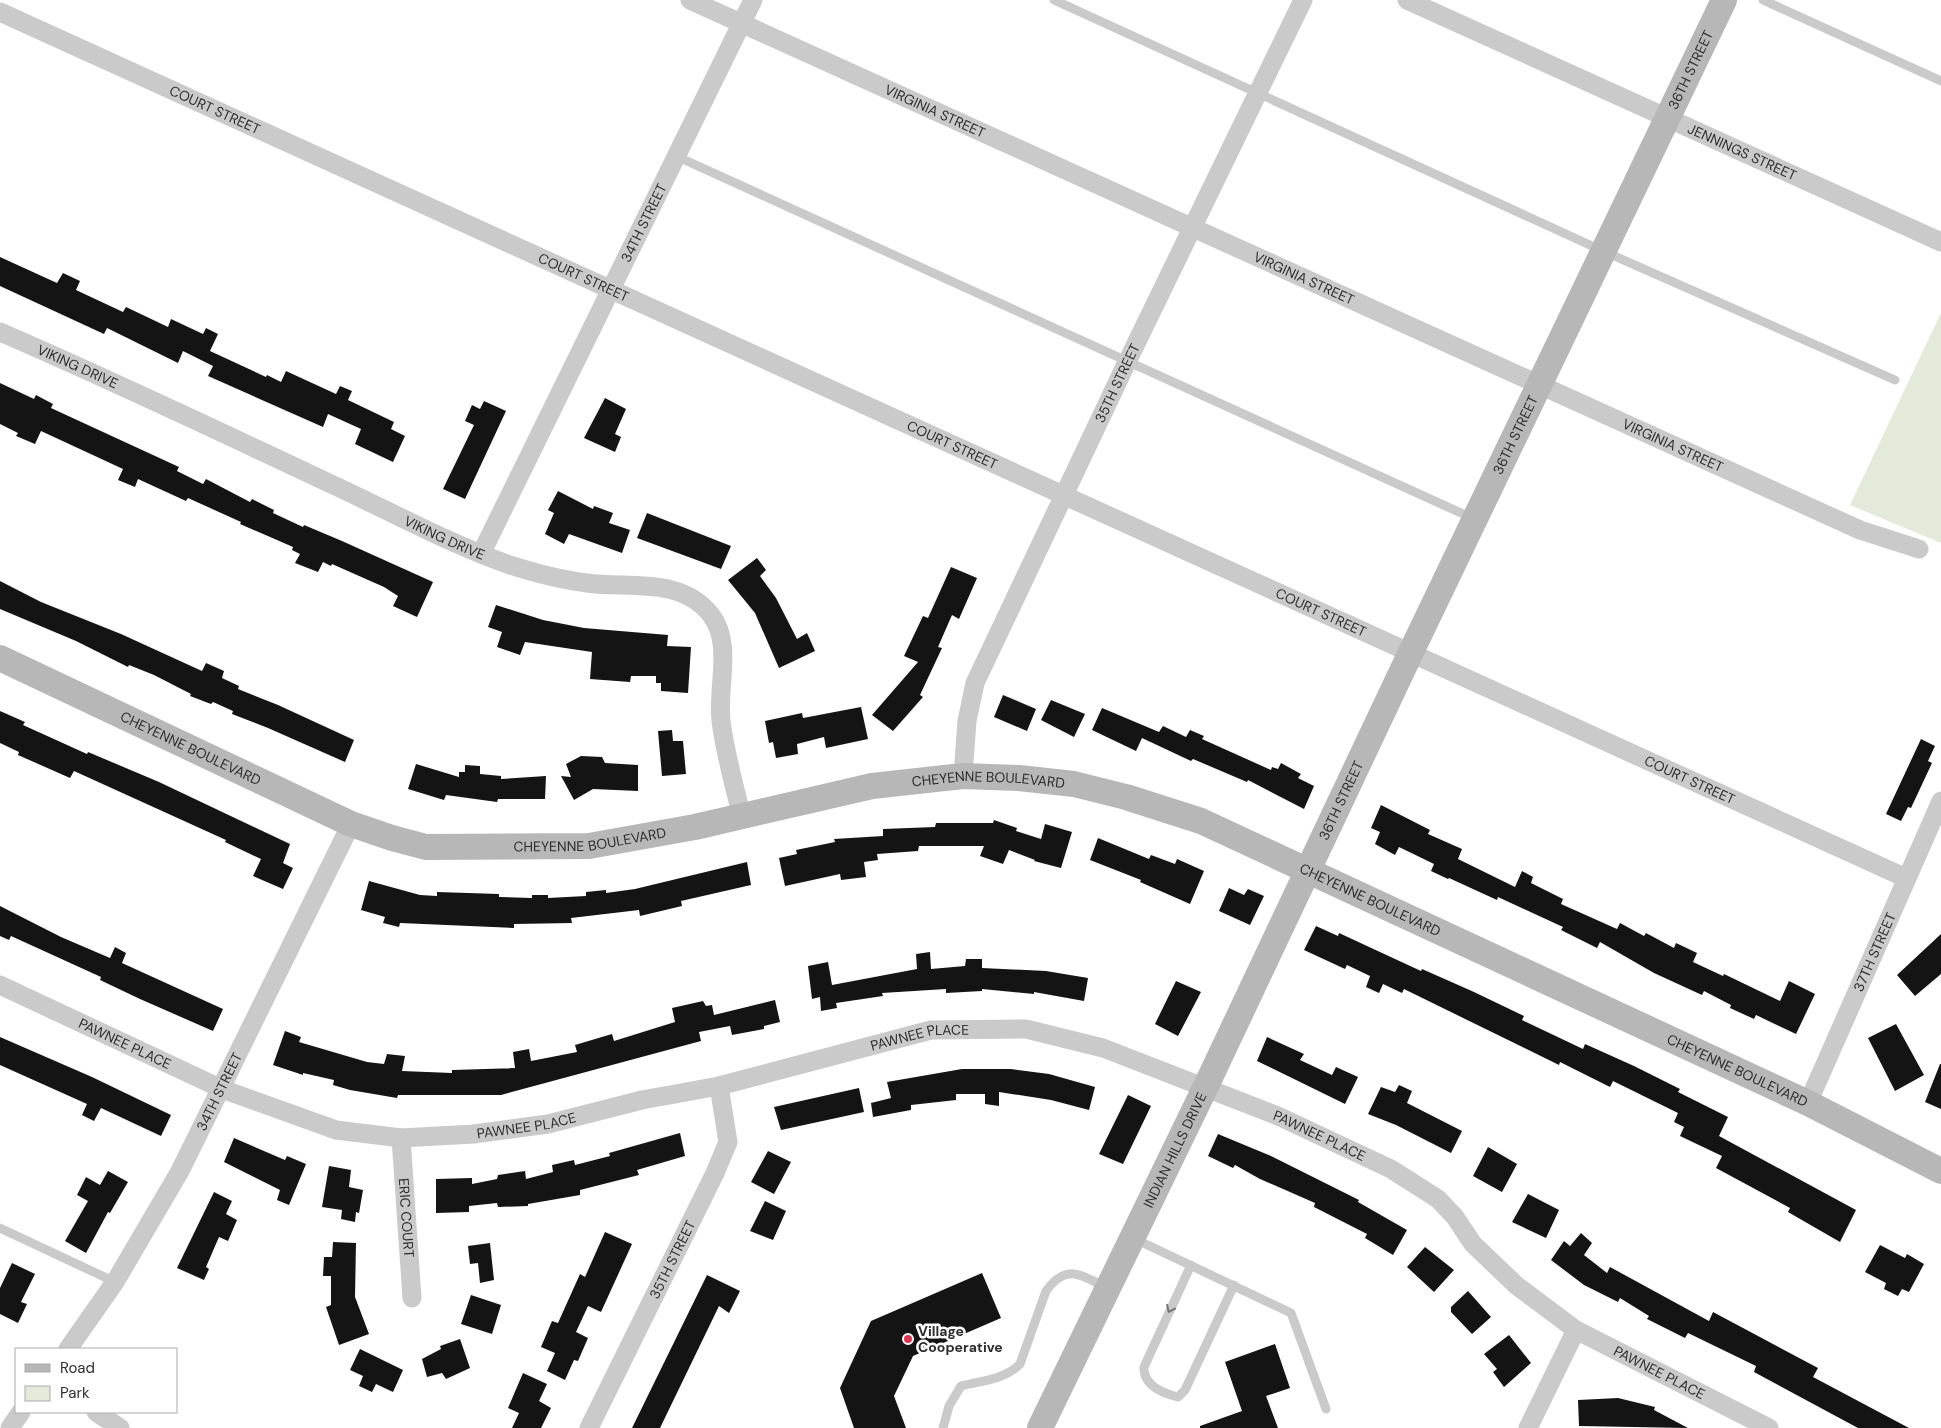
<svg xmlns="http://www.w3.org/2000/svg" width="1941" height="1428" font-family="'DM Sans',sans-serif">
<rect width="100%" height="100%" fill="#fff"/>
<path fill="#e4eada" d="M 1941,313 L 1941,543 L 1850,505 Z"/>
<path fill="#141414" d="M 0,257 L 57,283 L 63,273 L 80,281 L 76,290 L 123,312 L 126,307 L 168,327 L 171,319 L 203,334 L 206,328 L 218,334 L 210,351 L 266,377 L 267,375 L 281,382 L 286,371 L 336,394 L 340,386 L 352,391 L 348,400 L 394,422 L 391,429 L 405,436 L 393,462 L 355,444 L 361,429 L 328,414 L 323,427 L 208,376 L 213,366 L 183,351 L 178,363 L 107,328 L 104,334 L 0,286 Z
M 0,383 L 34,399 L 36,395 L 53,404 L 51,408 L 179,467 L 177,471 L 203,484 L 206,479 L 250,502 L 252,499 L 274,510 L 273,513 L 303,527 L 304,525 L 342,541 L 433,582 L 417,617 L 393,606 L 398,596 L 384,587 L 332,564 L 331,566 L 323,562 L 318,572 L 295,563 L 300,554 L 292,550 L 293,547 L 240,524 L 241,522 L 188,498 L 186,501 L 138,479 L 135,487 L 118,480 L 123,469 L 41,431 L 35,444 L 16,436 L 18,433 L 0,424 Z
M 605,398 L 626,409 L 615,434 L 621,437 L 615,452 L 584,438 Z
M 484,401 L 506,411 L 465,499 L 443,489 L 474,425 L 465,421 L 472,405 L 480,409 Z
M 558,491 L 593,509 L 594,506 L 613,513 L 609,523 L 630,530 L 622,553 L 569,534 L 564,544 L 545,534 L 554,513 L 548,510 Z
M 647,513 L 731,546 L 721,569 L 637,538 Z
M 757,558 L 766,570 L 760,576 L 776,598 L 797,639 L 807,633 L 815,651 L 779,668 L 755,613 L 728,580 Z
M 951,567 L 977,578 L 959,619 L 952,615 L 938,647 L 942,648 L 920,695 L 923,697 L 893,731 L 872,715 L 918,662 L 904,656 L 923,616 L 928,618 Z
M 0,581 L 41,602 L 121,634 L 202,671 L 206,663 L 224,671 L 222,678 L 239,686 L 238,689 L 278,705 L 354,740 L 345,762 L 268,728 L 232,714 L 233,711 L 213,702 L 211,704 L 190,696 L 191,694 L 154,675 L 129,665 L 128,667 L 76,641 L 0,609 Z
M 496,605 L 543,620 L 584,628 L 668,635 L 667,646 L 691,647 L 688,693 L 661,691 L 661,683 L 656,683 L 656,676 L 631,676 L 630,682 L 590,679 L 592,652 L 525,642 L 520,655 L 497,647 L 502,632 L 488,627 Z
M 1003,695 L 1036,709 L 1027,731 L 994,717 Z
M 1051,700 L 1085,714 L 1074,737 L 1041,720 Z
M 861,707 L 868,739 L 826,748 L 824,737 L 797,744 L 798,754 L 776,758 L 773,742 L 769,743 L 765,721 L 802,713 L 803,718 Z
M 1102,708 L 1159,732 L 1163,726 L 1186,737 L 1190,730 L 1204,736 L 1202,739 L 1271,770 L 1272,767 L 1278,769 L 1281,763 L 1301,774 L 1298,778 L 1314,786 L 1304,809 L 1248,780 L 1247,782 L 1193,759 L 1191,761 L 1142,738 L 1136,751 L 1092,730 Z
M 0,711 L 25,722 L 23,725 L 87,754 L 88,752 L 159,782 L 290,844 L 283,863 L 293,868 L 283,889 L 253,876 L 261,859 L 225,842 L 226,840 L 74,771 L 70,778 L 18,755 L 19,752 L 0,743 Z
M 672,730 L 673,741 L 683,741 L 686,774 L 662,776 L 658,731 Z
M 1921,739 L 1935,746 L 1928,761 L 1932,763 L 1911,808 L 1908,807 L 1901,821 L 1886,814 Z
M 581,756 L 602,757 L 605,763 L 638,765 L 638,791 L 593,789 L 574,800 L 561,776 L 571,777 L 566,764 Z
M 416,764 L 459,777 L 459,772 L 465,772 L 465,765 L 480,766 L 480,774 L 501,776 L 501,779 L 546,776 L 545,799 L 498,799 L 497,802 L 446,795 L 444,800 L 408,789 Z
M 1381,805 L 1430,830 L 1428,834 L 1462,849 L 1458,859 L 1515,887 L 1522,871 L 1533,877 L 1531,883 L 1563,899 L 1561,904 L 1617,929 L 1620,923 L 1644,936 L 1646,933 L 1674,948 L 1676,943 L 1697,953 L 1693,962 L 1723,976 L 1724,974 L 1780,1001 L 1789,981 L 1815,994 L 1796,1034 L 1756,1015 L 1754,1019 L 1730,1008 L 1731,1005 L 1704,991 L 1702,995 L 1654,973 L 1600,942 L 1597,948 L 1561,930 L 1563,927 L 1498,897 L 1497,900 L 1449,878 L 1448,879 L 1431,871 L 1434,864 L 1399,847 L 1395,855 L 1375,844 L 1380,832 L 1371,828 Z
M 994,820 L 1017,828 L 1016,831 L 1041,839 L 1045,824 L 1072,832 L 1061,868 L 1034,861 L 1035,860 L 1009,850 L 1003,864 L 980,856 L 984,846 L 919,846 L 918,851 L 877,854 L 878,860 L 864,862 L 866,877 L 841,880 L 840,874 L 785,886 L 779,858 L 797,854 L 796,850 L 835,842 L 834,839 L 883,836 L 883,829 L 935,827 L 936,823 L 993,823 Z
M 1098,838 L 1149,859 L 1151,855 L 1175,864 L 1177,859 L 1204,871 L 1190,904 L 1140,882 L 1141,880 L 1090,860 Z
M 747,862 L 751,885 L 681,901 L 682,906 L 640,916 L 639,910 L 571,918 L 572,923 L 514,924 L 514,928 L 400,923 L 399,927 L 383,923 L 385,917 L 361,910 L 369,881 L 420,895 L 437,896 L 437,892 L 499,894 L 499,897 L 532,898 L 532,895 L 548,895 L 548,898 L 586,896 L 586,892 L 606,890 L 606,893 L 635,889 Z
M 1229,888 L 1244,895 L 1248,889 L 1264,896 L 1250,925 L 1219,911 Z
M 0,906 L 61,937 L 110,958 L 115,947 L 126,953 L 122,963 L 223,1009 L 213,1031 L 140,999 L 100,980 L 101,977 L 11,936 L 9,940 L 0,936 Z
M 1316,926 L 1338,936 L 1339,933 L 1421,971 L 1422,969 L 1474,992 L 1524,1016 L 1522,1020 L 1583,1049 L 1585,1044 L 1634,1066 L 1680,1089 L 1678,1092 L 1728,1117 L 1719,1136 L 1856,1210 L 1840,1242 L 1788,1212 L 1790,1208 L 1716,1168 L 1722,1156 L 1680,1136 L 1684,1127 L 1674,1122 L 1678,1113 L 1613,1081 L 1610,1087 L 1560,1062 L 1559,1065 L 1404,989 L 1402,993 L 1383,984 L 1379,993 L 1366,987 L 1370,976 L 1347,965 L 1345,969 L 1304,950 Z
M 1941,934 L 1941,974 L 1915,996 L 1897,975 Z
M 930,952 L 931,969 L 965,966 L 966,959 L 982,959 L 982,968 L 1046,971 L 1088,978 L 1084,1001 L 1034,992 L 1034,994 L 982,989 L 982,991 L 946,993 L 946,989 L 882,993 L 883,996 L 836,1003 L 837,1008 L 821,1011 L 820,997 L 812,999 L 808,966 L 828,962 L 832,985 L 917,969 L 916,954 Z
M 1176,981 L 1201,992 L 1178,1036 L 1155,1024 Z
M 775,1000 L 780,1022 L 764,1026 L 764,1029 L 732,1035 L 730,1026 L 699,1032 L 701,1041 L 501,1095 L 398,1095 L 397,1098 L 350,1090 L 333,1085 L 334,1080 L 303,1073 L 303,1075 L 273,1065 L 285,1031 L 301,1037 L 299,1042 L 367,1062 L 384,1064 L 387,1054 L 405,1056 L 402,1071 L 452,1073 L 452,1070 L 515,1068 L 513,1052 L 529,1049 L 531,1061 L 577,1052 L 575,1045 L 612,1034 L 614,1041 L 675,1022 L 672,1008 L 703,1001 L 706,1006 L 712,1005 L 714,1015 Z
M 1896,1024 L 1924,1075 L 1895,1091 L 1868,1038 Z
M 0,1037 L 92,1077 L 171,1115 L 161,1136 L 101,1108 L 94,1121 L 82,1115 L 87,1104 L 0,1065 Z
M 1267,1037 L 1304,1054 L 1300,1060 L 1332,1075 L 1336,1067 L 1358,1077 L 1345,1104 L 1257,1061 Z
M 1940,1064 L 1941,1064 L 1941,1109 L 1925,1102 Z
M 962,1069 L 1011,1069 L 1049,1074 L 1095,1087 L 1089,1110 L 1051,1100 L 999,1092 L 999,1106 L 985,1104 L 985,1094 L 956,1094 L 956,1100 L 911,1105 L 911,1110 L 873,1117 L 871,1103 L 891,1098 L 887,1082 Z
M 1399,1085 L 1412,1091 L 1407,1103 L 1462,1131 L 1451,1153 L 1396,1125 L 1368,1114 L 1381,1087 L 1395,1092 Z
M 859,1088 L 864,1112 L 781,1130 L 774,1107 Z
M 1128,1095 L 1151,1106 L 1123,1164 L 1099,1154 Z
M 680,1133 L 685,1156 L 637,1170 L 639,1175 L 580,1190 L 580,1195 L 528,1204 L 528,1206 L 498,1207 L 497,1203 L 469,1206 L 469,1212 L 436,1213 L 436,1179 L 472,1178 L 472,1184 L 497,1179 L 498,1175 L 525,1171 L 526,1179 L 553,1172 L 552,1165 L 574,1160 L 575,1165 L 610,1156 L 609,1153 Z
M 1218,1134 L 1271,1156 L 1359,1200 L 1358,1202 L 1407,1230 L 1393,1255 L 1365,1238 L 1367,1234 L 1314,1207 L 1315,1203 L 1260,1179 L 1235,1165 L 1233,1168 L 1208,1156 Z
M 234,1138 L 285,1160 L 287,1156 L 306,1164 L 289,1205 L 277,1200 L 280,1190 L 224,1162 Z
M 1488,1147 L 1517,1164 L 1502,1192 L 1473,1176 Z
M 768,1151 L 791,1162 L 774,1194 L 751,1182 Z
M 329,1166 L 351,1170 L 349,1187 L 363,1190 L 359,1213 L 356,1212 L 355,1222 L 341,1219 L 342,1210 L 322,1207 Z
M 108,1171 L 128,1182 L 110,1213 L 108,1212 L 86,1253 L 65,1241 L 88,1201 L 77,1195 L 86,1177 L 100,1185 Z
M 214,1192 L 232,1201 L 226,1214 L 237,1220 L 228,1241 L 219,1237 L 206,1267 L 209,1269 L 204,1280 L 177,1268 Z
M 1528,1194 L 1559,1210 L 1546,1238 L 1512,1222 Z
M 765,1201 L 786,1211 L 773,1240 L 750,1231 Z
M 605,1232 L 632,1244 L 601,1312 L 588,1306 L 576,1332 L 588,1338 L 578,1361 L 574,1360 L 565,1380 L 547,1371 L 555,1353 L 541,1347 L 552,1321 L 558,1323 L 580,1274 L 585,1277 Z
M 1581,1233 L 1592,1243 L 1584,1255 L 1607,1273 L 1610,1267 L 1709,1321 L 1713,1312 L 1818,1368 L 1813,1377 L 1909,1428 L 1858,1428 L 1754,1372 L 1756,1366 L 1688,1333 L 1685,1338 L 1647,1319 L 1649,1316 L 1620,1298 L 1618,1302 L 1584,1285 L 1551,1260 L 1564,1241 L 1570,1246 Z
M 333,1242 L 356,1243 L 355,1297 L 369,1334 L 339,1345 L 326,1307 L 331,1305 L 331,1276 L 323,1276 L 324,1257 L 332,1257 Z
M 490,1243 L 494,1280 L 480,1283 L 478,1263 L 470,1264 L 468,1246 Z
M 1880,1245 L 1905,1258 L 1907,1254 L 1924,1264 L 1909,1292 L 1902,1289 L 1898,1296 L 1884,1289 L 1886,1283 L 1865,1272 Z
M 1425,1247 L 1454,1270 L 1434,1292 L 1407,1267 Z
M 12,1263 L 35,1274 L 21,1302 L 27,1304 L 18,1323 L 0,1314 L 0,1288 Z
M 982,1273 L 1001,1318 L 913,1356 L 894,1396 L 906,1428 L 854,1428 L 840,1388 L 871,1321 Z
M 707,1275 L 740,1291 L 729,1313 L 719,1306 L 660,1428 L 632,1428 Z
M 1468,1291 L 1491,1317 L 1472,1334 L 1451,1312 L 1451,1307 Z
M 471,1295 L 501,1305 L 492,1334 L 461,1324 Z
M 1509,1335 L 1531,1363 L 1504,1387 L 1493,1372 L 1497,1369 L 1484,1354 Z
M 460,1339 L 470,1368 L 446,1379 L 442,1373 L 427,1377 L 422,1359 L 441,1349 L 440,1346 Z
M 1275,1344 L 1290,1388 L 1266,1396 L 1278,1428 L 1200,1428 L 1200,1426 L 1242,1411 L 1225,1362 Z
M 360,1349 L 403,1370 L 393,1392 L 376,1384 L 372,1392 L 359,1386 L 363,1376 L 350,1370 Z
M 523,1373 L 547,1384 L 539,1401 L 551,1408 L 541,1428 L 512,1428 L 519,1413 L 508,1408 Z
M 1618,1398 L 1655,1407 L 1654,1410 L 1688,1428 L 1579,1426 L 1578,1400 Z"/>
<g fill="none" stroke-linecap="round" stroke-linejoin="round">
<path stroke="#cacaca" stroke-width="9" d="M 1054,0 L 1603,251 L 1895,380
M 1763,0 L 1941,81
M 676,156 L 1472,518
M 0,1228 L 115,1282
M 1135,1239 L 1291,1313 L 1326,1409
M 1191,1265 L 1144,1367 C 1143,1385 1162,1393 1178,1397 L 1185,1390 L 1234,1285
M 943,1428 L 949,1406 L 961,1386 C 981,1381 1006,1379 1020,1364 L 1046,1291 C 1066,1263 1081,1275 1105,1287"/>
<g stroke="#cacaca" stroke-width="19">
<path id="s1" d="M 690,0 L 1860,530 L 1919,549"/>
<path id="s2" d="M 1407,0 L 1941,242"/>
<path id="s3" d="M 0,12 L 1906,878"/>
<path id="s4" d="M 0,332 C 111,380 221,432 331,484 C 390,511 449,544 510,565 C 535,573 561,580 587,583 C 628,589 681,576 711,615 C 733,643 717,688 721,721 C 725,753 734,785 742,817"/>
<path id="s5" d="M 481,554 L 753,0"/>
<path id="s6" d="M 963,776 L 967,721 L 975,683 L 1128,360 L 1303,0"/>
<path id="s7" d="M 0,985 L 222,1089 L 336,1130 L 401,1138 L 474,1134 L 548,1124 L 642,1100 L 719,1086 L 931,1030 L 1026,1029 L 1103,1048 L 1278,1116 L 1391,1169 L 1438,1199 L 1455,1217 L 1473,1244 L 1517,1286 L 1576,1330 L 1769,1428"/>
<path id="s8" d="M 1808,1103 L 1941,801"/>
<path id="s9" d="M 401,1138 L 412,1298"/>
<path id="s10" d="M 68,1349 L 115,1282 L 180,1171 L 351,824"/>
<path d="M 96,1412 L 120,1428"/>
<path d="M 10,1428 L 21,1412"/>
<path id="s11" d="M 589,1428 L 715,1173 L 728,1142 L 719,1086"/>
<path d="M 1528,1428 L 1576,1330"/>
</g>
<g stroke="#b7b7b7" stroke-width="26">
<path id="s12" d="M 0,658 L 351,824 L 392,838 L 426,847 L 589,846 L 695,827 L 872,786 L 963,776 L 1019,778 L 1074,784 L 1126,797 L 1201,821 L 1808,1103 L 1941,1171"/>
<path id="s13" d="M 1040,1428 L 1206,1086 L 1411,652 L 1724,0"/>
</g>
</g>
<defs><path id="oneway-chevron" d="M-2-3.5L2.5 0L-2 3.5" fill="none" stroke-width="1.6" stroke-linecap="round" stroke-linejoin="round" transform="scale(1.25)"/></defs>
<use stroke="#747474" href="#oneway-chevron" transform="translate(1170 1309) rotate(115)"/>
<circle fill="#df3451" stroke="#fff" stroke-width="2" cx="908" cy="1339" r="5"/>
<g text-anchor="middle" stroke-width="5" stroke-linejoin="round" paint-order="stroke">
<g font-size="14" fill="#2d2d2d" stroke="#fff">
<text dy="5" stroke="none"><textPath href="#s13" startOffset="1506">36TH STREET</textPath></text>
<text dy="5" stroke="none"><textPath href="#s3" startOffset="236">COURT STREET</textPath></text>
<text dy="5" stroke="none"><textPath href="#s1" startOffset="269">VIRGINIA STREET</textPath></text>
<text dy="5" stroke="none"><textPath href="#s2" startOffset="368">JENNINGS STREET</textPath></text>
<text dy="5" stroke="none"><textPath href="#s5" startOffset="369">34TH STREET</textPath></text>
<text dy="5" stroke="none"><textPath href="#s3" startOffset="641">COURT STREET</textPath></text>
<text dy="5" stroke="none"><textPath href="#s1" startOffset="674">VIRGINIA STREET</textPath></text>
<text dy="5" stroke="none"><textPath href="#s4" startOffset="85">VIKING DRIVE</textPath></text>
<text dy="5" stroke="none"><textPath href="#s6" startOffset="426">35TH STREET</textPath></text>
<text dy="5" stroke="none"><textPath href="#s13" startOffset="1101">36TH STREET</textPath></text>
<text dy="5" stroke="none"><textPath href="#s3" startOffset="1046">COURT STREET</textPath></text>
<text dy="5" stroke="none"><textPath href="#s1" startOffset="1079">VIRGINIA STREET</textPath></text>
<text dy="5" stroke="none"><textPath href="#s4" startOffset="490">VIKING DRIVE</textPath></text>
<text dy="5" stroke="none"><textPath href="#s3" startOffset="1451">COURT STREET</textPath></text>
<text dy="5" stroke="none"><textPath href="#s12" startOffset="211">CHEYENNE BOULEVARD</textPath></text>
<text dy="5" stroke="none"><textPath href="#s3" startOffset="1856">COURT STREET</textPath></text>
<text dy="5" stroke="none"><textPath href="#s12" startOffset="1036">CHEYENNE BOULEVARD</textPath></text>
<text dy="5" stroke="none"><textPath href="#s13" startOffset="696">36TH STREET</textPath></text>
<text dy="5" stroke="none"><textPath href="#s12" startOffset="631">CHEYENNE BOULEVARD</textPath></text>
<text dy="5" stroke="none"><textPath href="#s12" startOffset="1441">CHEYENNE BOULEVARD</textPath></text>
<text dy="5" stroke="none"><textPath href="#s8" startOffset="165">37TH STREET</textPath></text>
<text dy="5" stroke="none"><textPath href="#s7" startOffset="962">PAWNEE PLACE</textPath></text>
<text dy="5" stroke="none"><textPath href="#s7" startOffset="138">PAWNEE PLACE</textPath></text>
<text dy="5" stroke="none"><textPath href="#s12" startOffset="1846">CHEYENNE BOULEVARD</textPath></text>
<text dy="5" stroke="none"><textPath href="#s10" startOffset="299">34TH STREET</textPath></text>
<text dy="5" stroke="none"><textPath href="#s7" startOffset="558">PAWNEE PLACE</textPath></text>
<text dy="5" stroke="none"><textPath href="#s7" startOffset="1382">PAWNEE PLACE</textPath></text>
<text dy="5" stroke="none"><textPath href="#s13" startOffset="309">INDIAN HILLS DRIVE</textPath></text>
<text dy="5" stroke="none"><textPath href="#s9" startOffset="80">ERIC COURT</textPath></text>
<text dy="5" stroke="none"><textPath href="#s11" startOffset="188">35TH STREET</textPath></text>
<text dy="5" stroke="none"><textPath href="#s7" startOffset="1802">PAWNEE PLACE</textPath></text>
</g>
<g font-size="14" font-weight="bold" fill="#2d2d2d" stroke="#fff" text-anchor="start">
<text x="918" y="1336">Village<tspan x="918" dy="16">Cooperative</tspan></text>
</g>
</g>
<rect x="15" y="1348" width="162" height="65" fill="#ffffff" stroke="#ababab"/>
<rect x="25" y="1364" width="25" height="8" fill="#b7b7b7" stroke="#ababab"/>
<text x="60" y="1373" font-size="15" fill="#2d2d2d">Road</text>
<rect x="25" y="1386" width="25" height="15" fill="#e4eada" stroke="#ababab"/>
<text x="60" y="1398" font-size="15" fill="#2d2d2d">Park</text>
</svg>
